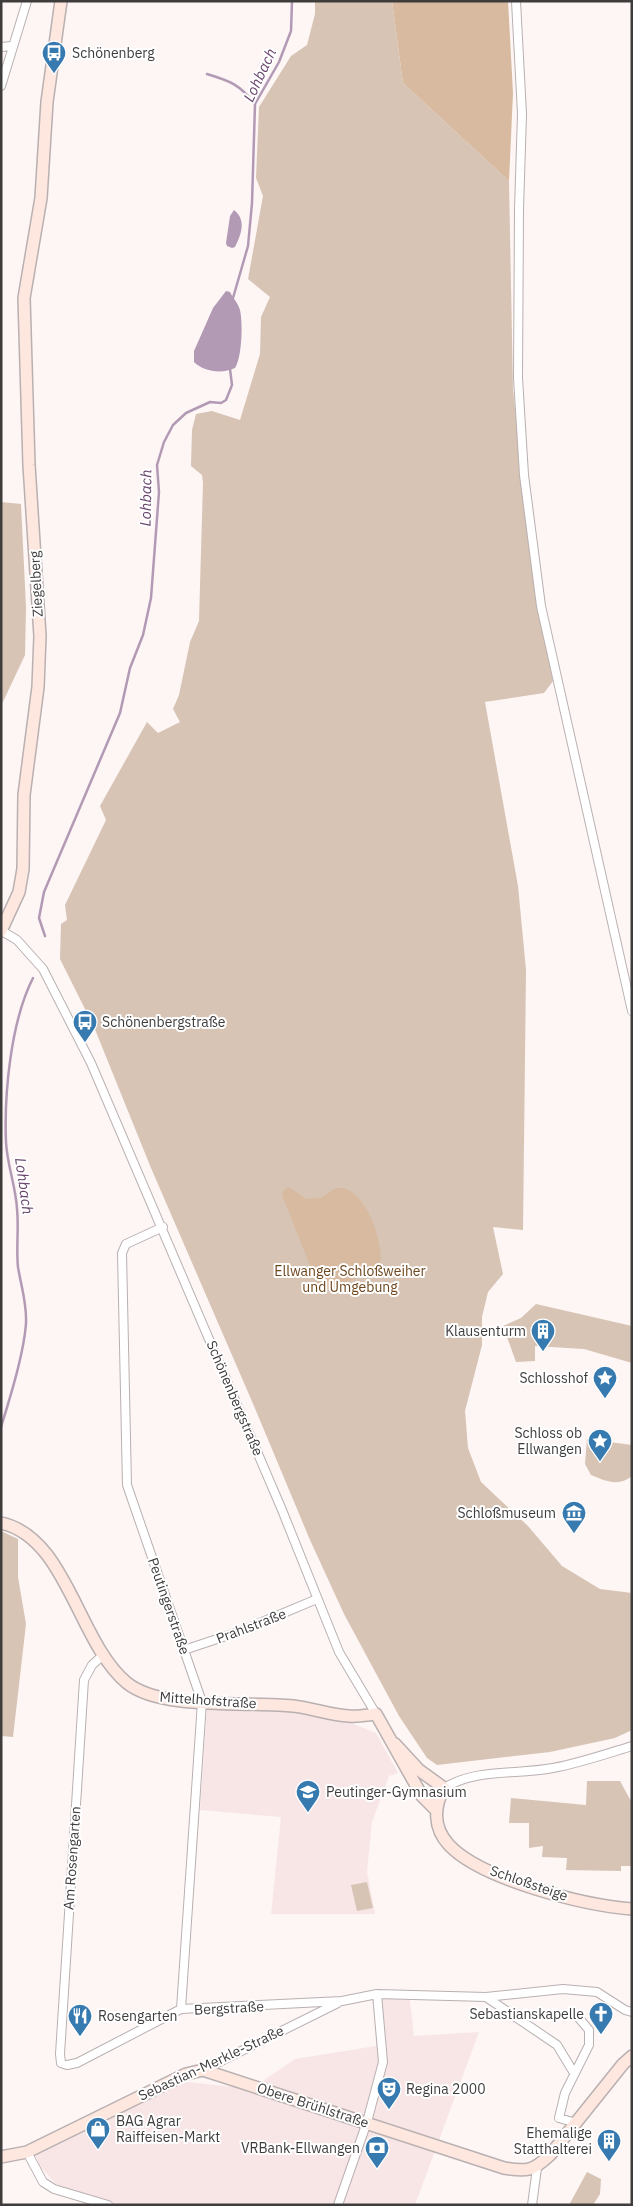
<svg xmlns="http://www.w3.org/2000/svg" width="633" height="2206" font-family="'IBM Plex Sans',sans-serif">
<rect width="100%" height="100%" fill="#fef5f5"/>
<path fill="#f8e6e7" d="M 207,1708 L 291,1711 L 351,1723 L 376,1733 L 398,1773 L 389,1776 L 372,1822 L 367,1871 L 375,1914 L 271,1914 L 281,1817 L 200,1810 Z
M 409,1992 L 414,2036 L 479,2032 L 415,2205 L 118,2205 L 57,2185 L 40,2166 L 31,2143 L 170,2080 L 251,2089 L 295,2059 L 376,2046 L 374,1993 Z"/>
<path fill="#d7c4b4" d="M 315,1 L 392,1 L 403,83 L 509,181 L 513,389 L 530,552 L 553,681 L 544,693 L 485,702 L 518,886 L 526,970 L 523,1230 L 493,1227 L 503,1274 L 488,1292 L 482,1317 L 482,1345 L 465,1411 L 468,1448 L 481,1482 L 528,1526 L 562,1566 L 600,1589 L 632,1593 L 632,1730 L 615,1738 L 550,1752 L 437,1765 L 427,1758 L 399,1716 L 344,1614 L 310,1540 L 254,1406 L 151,1168 L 94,1027 L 60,959 L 61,924 L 67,920 L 65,905 L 106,820 L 100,806 L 147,722 L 158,733 L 180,722 L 173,709 L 179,695 L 190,642 L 199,621 L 203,483 L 202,475 L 191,466 L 192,430 L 196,414 L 212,411 L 240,420 L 260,354 L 261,317 L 270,297 L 248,279 L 263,196 L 256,178 L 259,107 L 291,56 L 307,45 L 315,14 Z
M 1,502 L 21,504 L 26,607 L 25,655 L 1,706 Z
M 536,1304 L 632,1326 L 632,1363 L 584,1349 L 535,1346 L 535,1361 L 516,1362 L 503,1326 L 521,1318 Z
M 587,1439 L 632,1445 L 632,1476 C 619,1487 605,1481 591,1475 L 585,1464 Z
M 1,1531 L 18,1539 L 18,1577 L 26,1624 L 13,1737 L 1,1736 Z
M 587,1781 L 620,1781 L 632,1803 L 632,1866 L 621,1866 L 621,1871 L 566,1870 L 567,1858 L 542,1857 L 543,1846 L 529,1848 L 529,1823 L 509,1823 L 511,1798 L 586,1805 Z
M 367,1882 L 373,1908 L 357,1911 L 351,1885 Z
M 587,2172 L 601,2179 L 600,2194 L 593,2205 L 569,2205 Z"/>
<path fill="#d7baa0" d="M 392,1 L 508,1 L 513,93 L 509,181 L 403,83 Z
M 289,1187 L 306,1199 C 311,1198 317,1199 322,1197 C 330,1193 332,1187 342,1188 C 367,1191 385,1246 380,1267 L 355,1279 L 320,1291 L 282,1195 L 284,1190 Z"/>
<path fill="#b29ab5" d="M 234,210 C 247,220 241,235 235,247 L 232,248 L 227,246 L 226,243 L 230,216 Z
M 226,291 L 230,292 C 233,298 238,303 240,310 C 243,323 242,357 235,368 C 222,374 204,372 194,362 L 194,351 L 213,308 Z"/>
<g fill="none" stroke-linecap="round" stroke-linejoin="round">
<path stroke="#b29ab5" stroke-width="2.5" d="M 207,74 C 230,81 239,84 255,104
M 233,298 L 248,246 L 252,203 L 255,104 L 279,62 L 291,31 L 292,1
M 45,936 L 39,918 L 44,892 L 120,713 L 130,668 L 143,635 L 151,598 L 159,492 L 157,465 L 164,442 L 173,425 L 186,413 L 210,402 L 221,403 L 226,400 L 232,385 L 230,369
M 1,1427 C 10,1398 24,1353 26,1323 C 27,1303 21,1286 18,1267 C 16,1248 19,1228 17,1209 C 16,1187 7,1165 6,1142 C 4,1093 11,1021 33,978"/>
<defs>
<path id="street" d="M 516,1 L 522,114 L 519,209 L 518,378 L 524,475 L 541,606 L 632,1011
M 1,47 L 12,46
M 1,86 L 27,1
M 2,931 L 17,940 L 43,969 L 91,1063 L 282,1510 L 339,1652 L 376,1714
M 163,1227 L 126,1244 L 122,1253 L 127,1485 L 202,1702 L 181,2009
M 184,1650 L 241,1631 L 317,1599
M 102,1656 L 92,1665 L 84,1680 L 60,2054 L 61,2063 L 67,2065 L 77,2063 L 181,2009 L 342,2001 L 377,1994 L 486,1997 L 563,1989 L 597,1992 L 625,2010 L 632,2012
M 444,1788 C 477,1768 516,1775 553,1768 C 580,1763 606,1754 632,1746
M 486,1997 L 557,2045 L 574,2073
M 203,2070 L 338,2003
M 576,2123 L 559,2118 L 565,2093 L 589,2045 L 589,2030 L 578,2017
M 27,2152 L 43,2182 L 54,2189 L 108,2205
M 338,2205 L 367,2122 L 383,2062 L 377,1994
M 532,2205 L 537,2168"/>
<path id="secondary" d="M 1,931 L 19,892 L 23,869 L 24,795 L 38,687 L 40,636 L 29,465 L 24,298 L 41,198 L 47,102 L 61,1
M 1,1523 C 67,1537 78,1643 127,1683 C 162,1711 248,1701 293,1706 C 312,1708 330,1715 349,1716 C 358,1717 367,1715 376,1714 L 422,1796 L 435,1809
M 395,1744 L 419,1770 L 444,1788 C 434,1807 433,1828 449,1845 C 482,1880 584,1905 632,1909
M 1,2157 L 27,2152 L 186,2074 L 203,2070 L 504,2168 C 527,2172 533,2171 550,2155 L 623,2064 L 632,2056"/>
</defs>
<use href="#street" stroke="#b9b0b1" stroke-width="10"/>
<use href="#secondary" stroke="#b9b0b1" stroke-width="14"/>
<use href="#street" stroke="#fff" stroke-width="8"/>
<use href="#secondary" stroke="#fee7df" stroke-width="11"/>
</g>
<defs>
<symbol id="bus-pin" viewBox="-11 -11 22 30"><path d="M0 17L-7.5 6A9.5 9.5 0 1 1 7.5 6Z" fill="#367ab0" stroke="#fff"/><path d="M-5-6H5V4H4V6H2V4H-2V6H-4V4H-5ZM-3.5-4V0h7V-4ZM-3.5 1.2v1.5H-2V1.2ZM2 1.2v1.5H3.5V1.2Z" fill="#fff"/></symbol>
<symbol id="building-pin" viewBox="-11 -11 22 30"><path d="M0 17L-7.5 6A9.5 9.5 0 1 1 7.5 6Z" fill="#367ab0" stroke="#fff"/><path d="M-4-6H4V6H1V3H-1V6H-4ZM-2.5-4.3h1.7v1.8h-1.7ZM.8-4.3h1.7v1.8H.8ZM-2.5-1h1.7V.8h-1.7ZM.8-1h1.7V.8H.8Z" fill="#fff"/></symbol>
<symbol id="sight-pin" viewBox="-11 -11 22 30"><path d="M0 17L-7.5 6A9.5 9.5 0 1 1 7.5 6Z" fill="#367ab0" stroke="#fff"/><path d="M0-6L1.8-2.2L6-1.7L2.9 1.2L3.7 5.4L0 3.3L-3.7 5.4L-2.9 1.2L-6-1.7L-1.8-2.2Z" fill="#fff"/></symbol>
<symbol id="museum-pin" viewBox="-11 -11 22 30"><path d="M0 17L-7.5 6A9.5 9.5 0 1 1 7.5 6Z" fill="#367ab0" stroke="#fff"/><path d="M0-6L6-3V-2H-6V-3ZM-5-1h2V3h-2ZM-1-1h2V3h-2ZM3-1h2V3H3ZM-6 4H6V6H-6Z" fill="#fff"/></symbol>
<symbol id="school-pin" viewBox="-11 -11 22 30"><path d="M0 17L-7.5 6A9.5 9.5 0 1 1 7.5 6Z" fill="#367ab0" stroke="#fff"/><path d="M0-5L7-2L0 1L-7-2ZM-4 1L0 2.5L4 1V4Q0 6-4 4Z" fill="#fff"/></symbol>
<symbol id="church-pin" viewBox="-11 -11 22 30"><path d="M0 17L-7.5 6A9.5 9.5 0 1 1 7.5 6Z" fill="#367ab0" stroke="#fff"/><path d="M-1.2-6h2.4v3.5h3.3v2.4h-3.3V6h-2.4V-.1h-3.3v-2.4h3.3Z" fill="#fff"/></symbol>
<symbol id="restaurant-pin" viewBox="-11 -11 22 30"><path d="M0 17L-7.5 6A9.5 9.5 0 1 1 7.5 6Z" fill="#367ab0" stroke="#fff"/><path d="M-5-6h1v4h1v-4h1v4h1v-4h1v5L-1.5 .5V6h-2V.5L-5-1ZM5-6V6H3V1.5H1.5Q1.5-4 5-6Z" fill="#fff"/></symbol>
<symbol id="theatre-pin" viewBox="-11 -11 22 30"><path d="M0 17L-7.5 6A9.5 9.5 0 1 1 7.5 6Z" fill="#367ab0" stroke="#fff"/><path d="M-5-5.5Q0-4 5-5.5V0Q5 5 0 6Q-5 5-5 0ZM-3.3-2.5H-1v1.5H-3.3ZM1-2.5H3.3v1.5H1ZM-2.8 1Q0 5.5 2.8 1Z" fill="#fff"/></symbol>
<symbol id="shop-pin" viewBox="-11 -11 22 30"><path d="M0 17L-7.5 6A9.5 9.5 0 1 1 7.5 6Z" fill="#367ab0" stroke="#fff"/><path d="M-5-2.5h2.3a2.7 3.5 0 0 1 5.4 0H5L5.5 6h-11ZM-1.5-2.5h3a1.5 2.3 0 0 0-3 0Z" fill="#fff"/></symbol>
<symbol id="bank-pin" viewBox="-11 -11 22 30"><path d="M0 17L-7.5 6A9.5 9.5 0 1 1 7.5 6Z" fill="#367ab0" stroke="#fff"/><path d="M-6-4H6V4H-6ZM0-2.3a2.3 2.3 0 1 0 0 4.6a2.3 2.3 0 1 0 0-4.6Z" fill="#fff"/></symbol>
</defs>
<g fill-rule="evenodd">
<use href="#bus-pin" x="40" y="39" width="28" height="38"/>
<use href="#bus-pin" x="71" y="1008" width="28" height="38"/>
<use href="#building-pin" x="529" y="1317" width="28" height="38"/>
<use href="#sight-pin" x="591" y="1364" width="28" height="38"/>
<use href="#sight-pin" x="586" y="1427" width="28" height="38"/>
<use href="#museum-pin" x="560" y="1499" width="28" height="38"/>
<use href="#school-pin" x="294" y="1778" width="28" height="38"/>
<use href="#church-pin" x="587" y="2000" width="28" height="38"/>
<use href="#restaurant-pin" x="66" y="2002" width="28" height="38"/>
<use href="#theatre-pin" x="375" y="2075" width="28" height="38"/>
<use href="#shop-pin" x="84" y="2115" width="28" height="38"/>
<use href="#building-pin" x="595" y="2127" width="28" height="38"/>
<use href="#bank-pin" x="363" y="2134" width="28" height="38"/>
</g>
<g text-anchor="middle" stroke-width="4" stroke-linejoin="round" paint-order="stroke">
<g font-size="14" fill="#3f3c3c" stroke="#fff" text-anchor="end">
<text x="72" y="58" text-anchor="start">Schönenberg</text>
<text x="102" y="1027" text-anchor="start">Schönenbergstraße</text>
<text x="526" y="1336">Klausenturm</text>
<text x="588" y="1383">Schlosshof</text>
<text x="582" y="1438">Schloss ob<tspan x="582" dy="16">Ellwangen</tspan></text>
<text x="556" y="1518">Schloßmuseum</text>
<text x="326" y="1797" text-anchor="start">Peutinger-Gymnasium</text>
<text x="584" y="2019">Sebastianskapelle</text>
<text x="98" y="2021" text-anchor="start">Rosengarten</text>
<text x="406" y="2094" text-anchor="start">Regina 2000</text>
<text x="116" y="2126" text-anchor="start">BAG Agrar<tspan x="116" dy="16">Raiffeisen-Markt</tspan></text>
<text x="592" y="2138">Ehemalige<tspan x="592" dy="16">Statthalterei</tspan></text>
<text x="360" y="2153">VRBank-Ellwangen</text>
</g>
<g font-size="14" fill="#3f3c3c" stroke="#fff">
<text transform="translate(36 584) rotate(-93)" y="5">Ziegelberg</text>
<text transform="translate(235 1398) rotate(67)" y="5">Schönenbergstraße</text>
<text transform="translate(169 1606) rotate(71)" y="5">Peutingerstraße</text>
<text transform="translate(251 1626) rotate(-21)" y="5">Prahlstraße</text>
<text transform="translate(208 1700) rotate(4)" y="5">Mittelhofstraße</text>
<text transform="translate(72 1858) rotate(-86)" y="5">Am Rosengarten</text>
<text transform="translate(529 1883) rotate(19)" y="5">Schloßsteige</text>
<text transform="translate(229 2008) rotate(-3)" y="5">Bergstraße</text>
<text transform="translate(211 2063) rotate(-25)" y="5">Sebastian-Merkle-Straße</text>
<text transform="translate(313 2105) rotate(18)" y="5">Obere Brühlstraße</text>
</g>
<g font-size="14" fill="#6e461d" stroke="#fff">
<text x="350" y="1276">Ellwanger Schloßweiher<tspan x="350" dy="16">und Umgebung</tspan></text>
</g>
<g font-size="15" font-style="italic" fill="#69456e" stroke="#fff">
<text transform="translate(260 75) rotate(-65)" y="5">Lohbach</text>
<text transform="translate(146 498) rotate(-89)" y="5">Lohbach</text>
<text transform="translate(24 1186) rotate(82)" y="5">Lohbach</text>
</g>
</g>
<rect width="633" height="2206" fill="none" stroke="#3f3c3c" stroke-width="5"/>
</svg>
